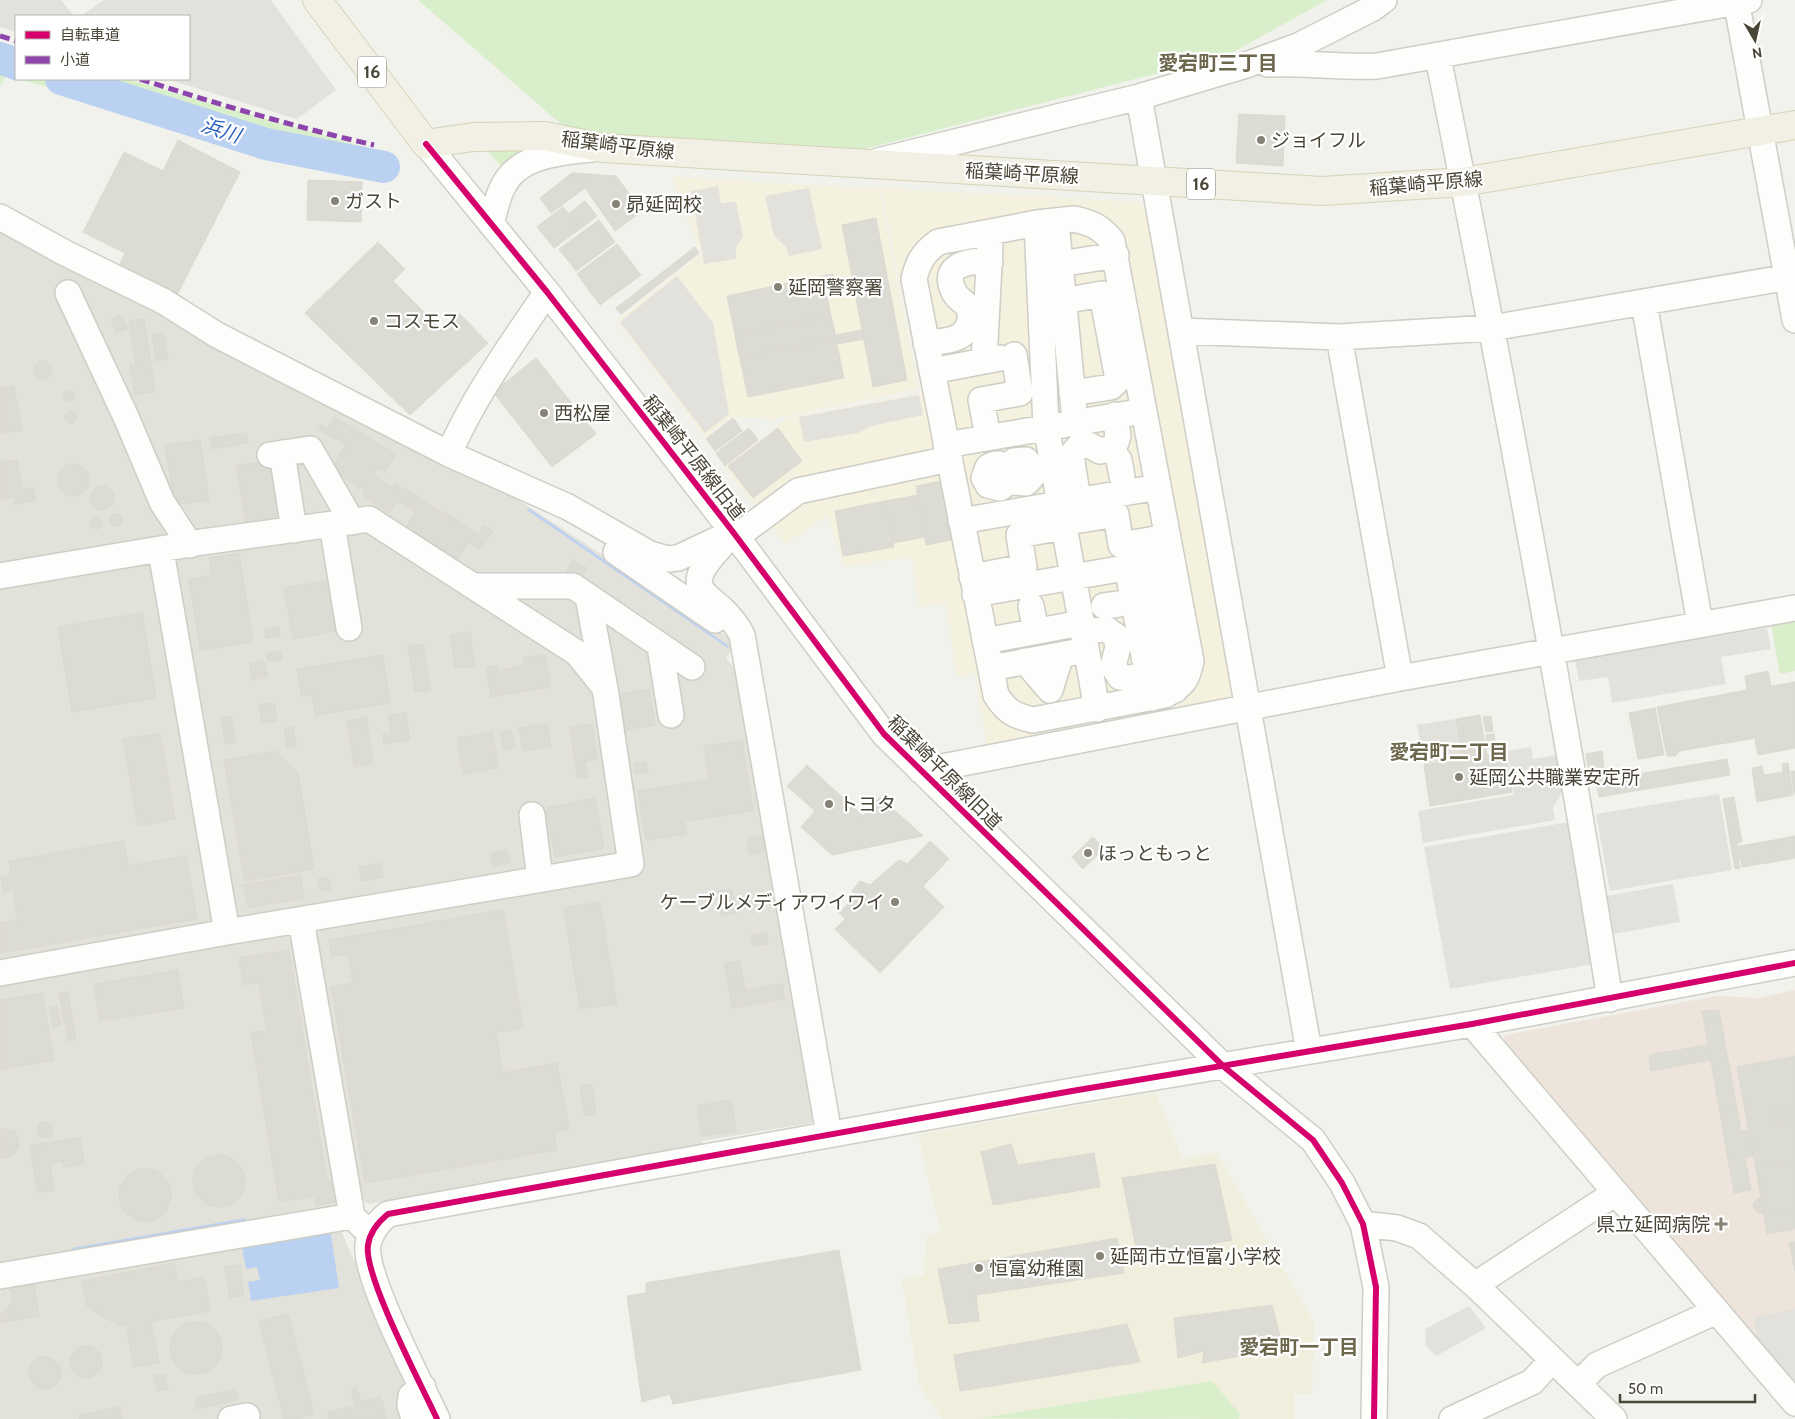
<svg xmlns="http://www.w3.org/2000/svg" width="1795" height="1419" font-family="Cabin,'Noto Sans JP',sans-serif">
<rect width="100%" height="100%" fill="#f2f2ec"/>
<path fill="#f5f1df" d="M 672,177 L 879,189 L 918,389 L 772,419 L 731,417 L 705,437 L 617,321 L 701,254 Z
M 881,188 L 1139,202 L 1149,213 L 1236,698 L 988,753 L 975,673 L 957,677 L 946,603 L 919,607 L 912,557 L 845,566 L 827,516 L 785,544 L 725,467 L 788,418 L 922,393 Z"/>
<path fill="#e2e1da" d="M 0,232 L 505,491 L 736,643 L 726,659 L 738,671 L 815,1115 L 811,1123 L 702,1141 L 702,1146 L 368,1204 L 358,1197 L 343,1200 L 331,1209 L 425,1419 L 0,1419 Z"/>
<path fill="#f0efde" d="M 1155,1092 L 1183,1159 L 1217,1153 L 1314,1323 L 1312,1394 L 1294,1394 L 1294,1419 L 942,1419 L 919,1384 L 902,1280 L 924,1275 L 926,1237 L 941,1231 L 918,1135 Z"/>
<path fill="#ede4dc" d="M 1795,990 L 1795,1397 L 1500,1051 L 1505,1035 L 1716,996 L 1759,998 Z"/>
<path fill="#d9efcb" d="M 418,0 L 1327,0 L 1228,55 L 860,150 L 569,131 Z
M 0,42 L 16,47 L 16,79 L 6,76 L 0,86 Z
M 17,79 L 127,79 L 375,150 L 380,162 L 305,156 Z
M 523,149 L 505,170 L 487,151 Z
M 1795,620 L 1795,671 L 1780,674 L 1771,625 Z
M 1212,1381 L 1240,1414 L 1239,1419 L 981,1418 Z"/>
<path fill="#e2e1dc" d="M 0,0 L 61,0 L 74,16 L 16,16 L 16,32 L 0,27 Z
M 104,0 L 271,0 L 336,90 L 297,119 L 167,79 L 189,79 L 189,16 L 81,16 Z
M 718,186 L 721,203 L 736,202 L 743,236 L 736,248 L 736,259 L 704,264 L 691,191 Z
M 809,188 L 822,249 L 789,256 L 786,247 L 774,236 L 765,196 Z
M 677,276 L 713,323 L 729,414 L 705,433 L 620,322 Z
M 919,395 L 923,415 L 871,426 L 858,433 L 804,442 L 799,417 Z
M 1767,628 L 1771,649 L 1721,657 L 1726,684 L 1612,703 L 1608,677 L 1579,681 L 1575,660 Z
M 1455,719 L 1461,757 L 1424,764 L 1417,725 Z
M 1531,747 L 1533,759 L 1556,755 L 1562,792 L 1553,808 L 1555,820 L 1423,843 L 1418,811 L 1514,795 L 1507,751 Z
M 1719,794 L 1732,870 L 1610,891 L 1596,814 Z
M 1569,822 L 1594,964 L 1450,989 L 1424,847 Z
M 1673,884 L 1680,922 L 1614,934 L 1607,896 Z
M 1469,1306 L 1486,1328 L 1436,1356 L 1426,1346 L 1425,1329 Z
M 1795,1309 L 1795,1386 L 1758,1341 L 1754,1317 Z"/>
<path fill="#bbd1f2" d="M 529,508 L 729,646 L 728,648 L 527,510 Z
M 246,1218 L 247,1223 L 73,1253 L 72,1248 Z
M 330,1228 L 339,1288 L 251,1301 L 248,1282 L 260,1280 L 257,1267 L 246,1269 L 241,1242 Z"/>
<g fill="none" stroke-linecap="round" stroke-linejoin="round">
<path stroke="#bbd1f2" stroke-width="32" d="M 0,58 L 16,64
M 61,79 L 266,144 L 384,167"/>
</g>
<path fill="#dcdbd4" stroke="#dbdad1" d="M 1239,114 L 1285,116 L 1283,166 L 1236,163 Z
M 178,140 L 240,172 L 177,295 L 119,266 L 125,253 L 83,232 L 124,152 L 163,171 Z
M 572,173 L 616,176 L 642,211 L 615,231 L 585,188 L 551,213 L 540,198 Z
M 572,173 L 589,175 L 579,185 Z
M 308,180 L 362,182 L 361,222 L 307,220 Z
M 585,201 L 597,216 L 580,229 L 568,214 Z
M 563,207 L 580,229 L 554,248 L 537,227 Z
M 876,218 L 907,380 L 873,387 L 842,225 Z
M 599,220 L 615,242 L 576,271 L 559,249 Z
M 378,242 L 405,269 L 393,281 L 442,330 L 459,313 L 488,343 L 410,415 L 305,313 Z
M 617,244 L 641,275 L 600,305 L 577,274 Z
M 695,247 L 699,253 L 621,314 L 616,308 Z
M 833,274 L 835,284 L 825,287 L 844,378 L 748,397 L 727,296 Z
M 121,315 L 128,328 L 117,333 L 111,320 Z
M 831,316 L 836,339 L 739,357 L 735,334 Z
M 144,319 L 155,392 L 135,395 L 130,366 L 136,365 L 129,321 Z
M 862,330 L 864,339 L 837,344 L 835,335 Z
M 164,333 L 168,359 L 156,361 L 152,335 Z
M 536,358 L 596,434 L 552,467 L 493,392 Z
M34 370a9 9 0 1 1 18 0a9 9 0 1 1-18 0Z
M 14,386 L 22,430 L 0,434 L 0,388 Z
M63 396a6 6 0 1 1 12 0a6 6 0 1 1-12 0Z
M65 417a6 6 0 1 1 12 0a6 6 0 1 1-12 0Z
M 334,417 L 396,454 L 385,472 L 378,467 L 373,475 L 394,488 L 396,484 L 479,534 L 484,525 L 493,531 L 480,550 L 468,542 L 458,559 L 406,527 L 415,512 L 397,501 L 389,513 L 363,497 L 365,490 L 331,470 L 346,445 L 319,430 L 321,425 L 327,429 Z
M 733,418 L 742,431 L 715,451 L 706,439 Z
M 749,428 L 758,440 L 725,466 L 716,453 Z
M 778,428 L 802,461 L 753,498 L 728,466 Z
M 246,433 L 248,443 L 212,449 L 210,438 Z
M 200,440 L 209,500 L 175,505 L 165,445 Z
M 17,460 L 22,490 L 33,488 L 35,501 L 15,504 L 14,497 L 0,499 L 0,462 Z
M 272,460 L 289,519 L 246,526 L 236,466 Z
M57 480a16 16 0 1 1 32 0a16 16 0 1 1-32 0Z
M 942,481 L 952,540 L 926,545 L 916,486 Z
M90 498a12 12 0 1 1 24 0a12 12 0 1 1-24 0Z
M 918,495 L 925,537 L 893,543 L 885,501 Z
M 885,501 L 894,547 L 843,556 L 835,511 Z
M110 520a6 6 0 1 1 12 0a6 6 0 1 1-12 0Z
M90 523a6 6 0 1 1 12 0a6 6 0 1 1-12 0Z
M 239,553 L 253,642 L 200,650 L 189,579 L 211,575 L 209,558 Z
M 573,560 L 587,568 L 580,580 L 566,572 Z
M 332,580 L 341,630 L 293,639 L 284,588 Z
M 142,613 L 156,698 L 72,712 L 58,627 Z
M 279,627 L 280,636 L 266,638 L 265,630 Z
M 470,632 L 475,666 L 455,668 L 450,635 Z
M 423,644 L 430,690 L 415,692 L 408,646 Z
M 281,651 L 282,659 L 268,662 L 266,654 Z
M 545,654 L 551,687 L 491,697 L 486,667 L 497,665 L 498,670 L 524,666 L 523,658 Z
M 383,655 L 390,703 L 315,715 L 312,695 L 302,697 L 297,669 Z
M 264,661 L 267,677 L 252,680 L 249,663 Z
M 1768,671 L 1771,686 L 1795,682 L 1795,748 L 1758,755 L 1755,738 L 1680,751 L 1675,756 L 1667,756 L 1657,707 L 1747,690 L 1745,676 Z
M 649,689 L 655,725 L 624,730 L 618,694 Z
M 274,703 L 277,721 L 262,723 L 259,705 Z
M 1655,708 L 1664,755 L 1638,759 L 1629,713 Z
M 406,713 L 410,740 L 384,744 L 383,734 L 391,733 L 389,715 Z
M 1480,715 L 1487,755 L 1462,759 L 1456,719 Z
M 231,716 L 236,742 L 225,744 L 221,718 Z
M 1491,716 L 1493,731 L 1486,732 L 1483,717 Z
M 366,717 L 373,763 L 354,767 L 347,721 Z
M 547,723 L 551,746 L 523,751 L 519,728 Z
M 592,724 L 597,759 L 585,761 L 588,777 L 577,778 L 570,727 Z
M 293,727 L 296,746 L 287,747 L 284,728 Z
M 511,730 L 515,747 L 504,750 L 500,732 Z
M 492,732 L 498,768 L 463,774 L 457,738 Z
M 160,733 L 175,819 L 138,826 L 123,739 Z
M 1494,734 L 1496,748 L 1488,749 L 1486,735 Z
M 742,741 L 753,811 L 684,821 L 686,834 L 646,840 L 638,791 L 709,780 L 704,746 Z
M 275,751 L 298,772 L 314,869 L 245,881 L 224,760 Z
M 1602,751 L 1604,769 L 1609,768 L 1611,777 L 1590,781 L 1586,754 Z
M 1505,752 L 1512,792 L 1430,806 L 1424,765 Z
M 1501,755 L 1505,777 L 1487,780 L 1484,758 Z
M 1727,759 L 1730,775 L 1599,797 L 1596,781 Z
M 646,762 L 648,772 L 635,774 L 634,764 Z
M 1788,763 L 1793,795 L 1757,802 L 1752,768 L 1762,766 L 1764,775 L 1783,772 L 1782,764 Z
M 807,765 L 863,816 L 880,797 L 923,836 L 832,855 L 801,827 L 815,811 L 787,786 Z
M 1791,771 L 1795,771 L 1795,793 L 1794,793 Z
M 1734,797 L 1742,842 L 1737,843 L 1740,861 L 1738,861 L 1740,868 L 1735,869 L 1723,799 Z
M 595,798 L 604,848 L 555,857 L 546,808 Z
M 762,835 L 765,852 L 750,854 L 747,838 Z
M 1795,836 L 1795,858 L 1773,862 L 1769,841 Z
M 1093,837 L 1104,849 L 1083,869 L 1072,857 Z
M 124,841 L 128,866 L 186,856 L 197,919 L 0,953 L 0,923 L 18,920 L 13,889 L 3,891 L 1,877 L 11,875 L 9,861 Z
M 930,841 L 949,859 L 923,886 L 944,907 L 880,973 L 835,929 L 845,919 L 839,913 L 855,896 L 852,891 L 860,881 L 870,885 L 899,860 L 907,864 Z
M 1769,841 L 1773,862 L 1742,867 L 1739,846 Z
M 507,850 L 510,863 L 493,866 L 490,854 Z
M 380,863 L 383,877 L 361,881 L 359,867 Z
M 300,875 L 304,898 L 248,908 L 244,885 Z
M 328,877 L 331,889 L 320,891 L 318,879 Z
M 732,890 L 736,913 L 721,915 L 718,891 Z
M 600,902 L 617,1004 L 580,1009 L 564,908 Z
M 503,910 L 523,1028 L 496,1033 L 502,1073 L 557,1063 L 569,1129 L 554,1131 L 557,1150 L 365,1183 L 331,987 L 353,983 L 348,954 L 332,957 L 329,940 Z
M 766,933 L 768,944 L 753,946 L 751,935 Z
M 289,950 L 327,1181 L 336,1180 L 340,1201 L 316,1205 L 315,1196 L 279,1202 L 251,1033 L 267,1030 L 259,983 L 244,985 L 239,958 Z
M 740,961 L 745,990 L 782,984 L 785,999 L 732,1008 L 725,963 Z
M 178,970 L 184,1008 L 100,1021 L 94,984 Z
M 68,992 L 76,1039 L 68,1041 L 59,993 Z
M 42,993 L 54,1060 L 0,1070 L 0,1000 Z
M 57,1006 L 61,1025 L 53,1027 L 49,1007 Z
M 1719,1010 L 1741,1131 L 1749,1130 L 1754,1156 L 1745,1158 L 1751,1190 L 1734,1193 L 1702,1011 Z
M 1708,1045 L 1711,1060 L 1651,1071 L 1649,1055 Z
M 1795,1056 L 1795,1229 L 1767,1234 L 1764,1213 L 1758,1213 L 1753,1206 L 1754,1202 L 1761,1197 L 1737,1067 Z
M 592,1084 L 596,1114 L 585,1116 L 580,1086 Z
M 731,1100 L 736,1131 L 702,1136 L 697,1106 Z
M 1795,1106 L 1795,1118 L 1771,1122 L 1769,1110 Z
M37 1130a8 8 0 1 1 16 0a8 8 0 1 1-16 0Z
M 6,1129 L 15,1132 L 20,1144 L 13,1156 L 4,1158 L 0,1157 L 0,1130 Z
M 80,1138 L 84,1164 L 64,1167 L 63,1161 L 50,1163 L 54,1190 L 37,1192 L 30,1145 Z
M 1011,1144 L 1018,1165 L 1094,1153 L 1100,1187 L 993,1205 L 981,1152 Z
M193 1181a26 26 0 1 1 52 0a26 26 0 1 1-52 0Z
M 1795,1162 L 1795,1210 L 1765,1215 L 1758,1168 Z
M 1215,1164 L 1232,1240 L 1138,1258 L 1122,1178 Z
M119 1195a26 26 0 1 1 52 0a26 26 0 1 1-52 0Z
M 1117,1238 L 1124,1273 L 976,1295 L 979,1321 L 949,1324 L 938,1269 Z
M 1795,1242 L 1795,1271 L 1789,1243 Z
M 839,1250 L 861,1370 L 673,1404 L 670,1394 L 642,1402 L 627,1296 L 646,1293 L 646,1283 Z
M 174,1263 L 178,1282 L 204,1277 L 210,1311 L 151,1321 L 159,1363 L 134,1367 L 126,1325 L 119,1326 L 87,1306 L 82,1281 Z
M 240,1265 L 244,1295 L 230,1298 L 225,1267 Z
M 34,1284 L 39,1316 L 0,1323 L 0,1316 L 13,1300 L 11,1288 Z
M 1272,1305 L 1283,1348 L 1202,1363 L 1204,1351 L 1178,1358 L 1174,1318 Z
M 288,1314 L 314,1414 L 296,1419 L 284,1419 L 259,1321 Z
M170 1348a26 26 0 1 1 52 0a26 26 0 1 1-52 0Z
M 1127,1324 L 1140,1362 L 960,1391 L 954,1355 Z
M70 1362a16 16 0 1 1 32 0a16 16 0 1 1-32 0Z
M29 1373a16 16 0 1 1 32 0a16 16 0 1 1-32 0Z
M 165,1374 L 168,1389 L 157,1391 L 154,1376 Z
M 236,1389 L 239,1400 L 197,1409 L 195,1398 Z
M 357,1389 L 361,1402 L 381,1397 L 386,1419 L 329,1419 L 327,1413 L 355,1406 L 351,1390 Z
M 120,1407 L 123,1419 L 79,1419 L 79,1415 Z"/>
<g fill="none" stroke-linecap="round" stroke-linejoin="round">
<defs>
<path id="minor" d="M 1736,0 L 1795,320
M 1438,57 C 1501,370 1560,684 1610,999
M 1268,64 C 1304,62 1340,68 1377,66 L 1749,0
M 1139,97 L 1309,1051
M 426,144 L 547,292 L 733,532 L 884,734 L 1223,1066 L 1313,1140 L 1342,1183 L 1363,1224 L 1376,1287 L 1374,1419
M 878,161 L 1139,97 L 1246,65 L 1298,46 L 1373,8 L 1384,0
M 0,217 L 65,253 L 163,301 L 217,335 L 449,454 L 568,507 L 650,554 L 668,559 L 678,558 L 733,532
M 1074,219 C 1092,223 1101,227 1112,241 L 1191,661 C 1187,681 1183,685 1165,695 L 1033,720 C 1014,716 1006,711 996,695 L 914,279 C 918,262 923,253 938,242 L 1037,223 Z
M 1056,221 L 1075,421
M 1037,223 L 1046,426 L 1097,709
M 491,224 C 495,211 497,195 505,183 C 521,155 562,152 592,149
M 1060,264 L 1116,255
M 68,293 L 126,417 L 162,502 L 190,545
M 1063,301 L 1102,294 L 1118,380 L 1111,387 L 1072,393
M 1644,303 L 1700,624
M 1181,331 L 1339,337 L 1492,328 L 1795,276
M 1339,337 L 1400,678
M 926,343 C 944,341 966,342 970,320 C 970,316 971,313 969,309 C 966,302 957,299 954,292 C 940,264 970,260 990,262
M 984,361 L 990,246
M 932,371 L 1000,358
M 988,437 L 981,400 L 1020,393 L 1014,355
M 946,445 L 1144,411
M 282,453 L 294,530
M 449,454 C 472,399 513,342 547,292
M 270,455 L 310,449 L 352,522
M 1119,460 L 1122,476
M 1008,471 C 1003,463 996,462 988,467 L 984,478 L 988,485 L 1000,488 L 1007,483 L 1009,467 L 1014,461 L 1026,460 L 1033,469 L 1032,477 L 1026,483 L 1013,482 L 1009,475
M 1078,500 L 1071,455 L 1080,445 L 1089,445 L 1100,451 L 1114,448 L 1118,436 L 1115,415
M 961,521 L 1158,487
M 1062,523 L 1116,514 L 1121,545 L 1167,537
M 332,524 L 349,628
M 736,537 L 798,491 L 949,459
M 728,538 C 720,548 709,558 703,569 C 691,589 710,598 723,610 C 730,617 737,625 742,635 L 829,1134
M 616,552 L 715,620
M 1151,563 L 1175,690
M 1127,567 L 1152,698
M 0,576 L 202,542 L 369,519 L 577,653 L 605,688 L 631,864 L 227,932 L 161,551
M 972,577 L 1024,567 L 1019,535 L 1063,527
M 474,586 L 573,586 L 692,667
M 975,594 L 1171,560
M 588,597 L 604,683
M 1031,606 L 1036,631
M 1104,606 L 1119,604
M 1082,631 L 1106,629 L 1116,636 L 1118,647 L 1113,666 L 1120,677 L 1128,678 L 1148,675
M 985,641 L 1081,623
M 660,647 L 671,715
M 1025,661 L 1050,690 L 1061,655
M 991,668 L 1086,650
M 921,771 L 1400,678 L 1795,608
M 532,815 L 540,879
M 301,920 L 352,1216 L 364,1228
M 0,973 L 227,932
M 1472,1024 L 1795,1403
M 1363,1224 L 1397,1228 L 1419,1236 L 1475,1285 L 1614,1419
M 0,1276 L 352,1216
M 1475,1285 L 1615,1193
M 1578,1384 L 1597,1365 L 1717,1311
M 231,1419 L 247,1416
M 414,1419 L 410,1405 L 411,1396 L 423,1387
M 437,1419 C 422,1386 363,1275 368,1245 C 370,1232 378,1222 388,1214 L 1072,1091 L 1472,1024 L 1795,963
M 1452,1419 L 1532,1382 L 1552,1360"/>
<path id="major" d="M 317,0 L 426,144 L 473,137 L 545,136 L 603,148 L 1322,191 L 1463,182 L 1795,125"/>
</defs>
<use href="#minor" stroke="#cecdc6" stroke-width="28"/>
<use href="#major" stroke="#d5d3b8" stroke-width="30"/>
<use href="#minor" stroke="#fdfdfc" stroke-width="25"/>
<use href="#major" stroke="#f2f0e4" stroke-width="28"/>
<path stroke="#8e44ad" stroke-width="5" stroke-dasharray="10 5" stroke-linecap="butt" d="M 0,36 L 16,41
M 140,79 C 217,104 295,127 374,145"/>
<defs>
<path id="cycleway" d="M 426,144 L 547,292 L 733,532 L 884,734 L 1223,1066 L 1313,1140 L 1342,1183 L 1363,1224 L 1376,1287 L 1374,1419
M 437,1419 C 422,1386 363,1275 368,1245 C 370,1232 378,1222 388,1214 L 1072,1091 L 1472,1024 L 1795,963"/>
</defs>
<use href="#cycleway" stroke="#fff" stroke-width="9"/>
<use href="#cycleway" stroke="#d6006c" stroke-width="6"/>
</g>
<g fill="#858276" stroke="#fff" stroke-width="2">
<circle cx="1261" cy="140" r="5"/>
<circle cx="335" cy="201" r="5"/>
<circle cx="616" cy="204" r="5"/>
<circle cx="778" cy="287" r="5"/>
<circle cx="374" cy="321" r="5"/>
<circle cx="544" cy="413" r="5"/>
<circle cx="1459" cy="777" r="5"/>
<circle cx="829" cy="804" r="5"/>
<circle cx="1088" cy="853" r="5"/>
<circle cx="895" cy="902" r="5"/>
<path d="M1718.5 1216.5h5v5h5v5h-5v5h-5v-5h-5v-5h5z"/>
<circle cx="1100" cy="1256" r="5"/>
<circle cx="979" cy="1268" r="5"/>
</g>
<g text-anchor="middle" stroke-width="4.5" stroke-linejoin="round" paint-order="stroke">
<g fill="#fff" stroke="#807e73" stroke-width="1">
<rect x="358" y="56.5" width="28" height="31" rx="4"/>
<rect x="1187" y="168.5" width="28" height="31" rx="4"/>
</g>
<g font-size="18" font-weight="bold" fill="#4a4637">
<text x="372" y="78">16</text>
<text x="1201" y="190">16</text>
</g>
<g font-size="19" fill="#4a4637" stroke="#fff" text-anchor="start">
<text x="1271" y="147">ジョイフル</text>
<text x="345" y="208">ガスト</text>
<text x="626" y="211">昴延岡校</text>
<text x="788" y="294">延岡警察署</text>
<text x="384" y="328">コスモス</text>
<text x="554" y="420">西松屋</text>
<text x="1469" y="784">延岡公共職業安定所</text>
<text x="839" y="811">トヨタ</text>
<text x="1098" y="860">ほっともっと</text>
<text x="885" y="909" text-anchor="end">ケーブルメディアワイワイ</text>
<text x="1710" y="1231" text-anchor="end">県立延岡病院</text>
<text x="1110" y="1263">延岡市立恒富小学校</text>
<text x="989" y="1275">恒富幼稚園</text>
</g>
<g font-size="19" fill="#4a4637" stroke="#fff">
<text transform="translate(618 145) rotate(7)" y="7">稲葉崎平原線</text>
<text transform="translate(1022 173) rotate(3)" y="7">稲葉崎平原線</text>
<text transform="translate(1426 183) rotate(-5)" y="7">稲葉崎平原線</text>
<text transform="translate(694 457) rotate(52)" y="7">稲葉崎平原線旧道</text>
<text transform="translate(945 772) rotate(45)" y="7">稲葉崎平原線旧道</text>
</g>
<g font-size="20" font-weight="bold" fill="#6d674d" stroke="#fff">
<text x="1218" y="70">愛宕町三丁目</text>
<text x="1449" y="759">愛宕町二丁目</text>
<text x="1299" y="1354">愛宕町一丁目</text>
</g>
<g font-size="20" font-style="italic" fill="#2860bd" stroke="#fff">
<text transform="translate(221 130) rotate(18)" y="7">浜川</text>
</g>
</g>
<rect x="15" y="15" width="175" height="65" fill="#ffffff" stroke="#b7b5af"/>
<rect x="25" y="31" width="25" height="8" fill="#d6006c" stroke="#b7b5af"/>
<text x="60" y="40" font-size="15" fill="#4a4637">自転車道</text>
<rect x="25" y="56" width="25" height="8" fill="#8e44ad" stroke="#b7b5af"/>
<text x="60" y="65" font-size="15" fill="#4a4637">小道</text>
<g transform="translate(1755 40) rotate(171)" stroke="#ffffff" stroke-width="4" paint-order="stroke">
<path d="M0-4L9 19L0 12L-9 19Z" fill="#4a4637"/>
<text y="-8" font-size="14" font-weight="bold" text-anchor="middle" fill="#4a4637">N</text>
</g>
<path d="M1620 1394v8h135v-8" fill="none" stroke="#4a4637" stroke-width="2.5"/>
<text x="1628" y="1394" font-size="15" fill="#4a4637" stroke="#ffffff" stroke-width="4" paint-order="stroke">50 m</text>
</svg>
